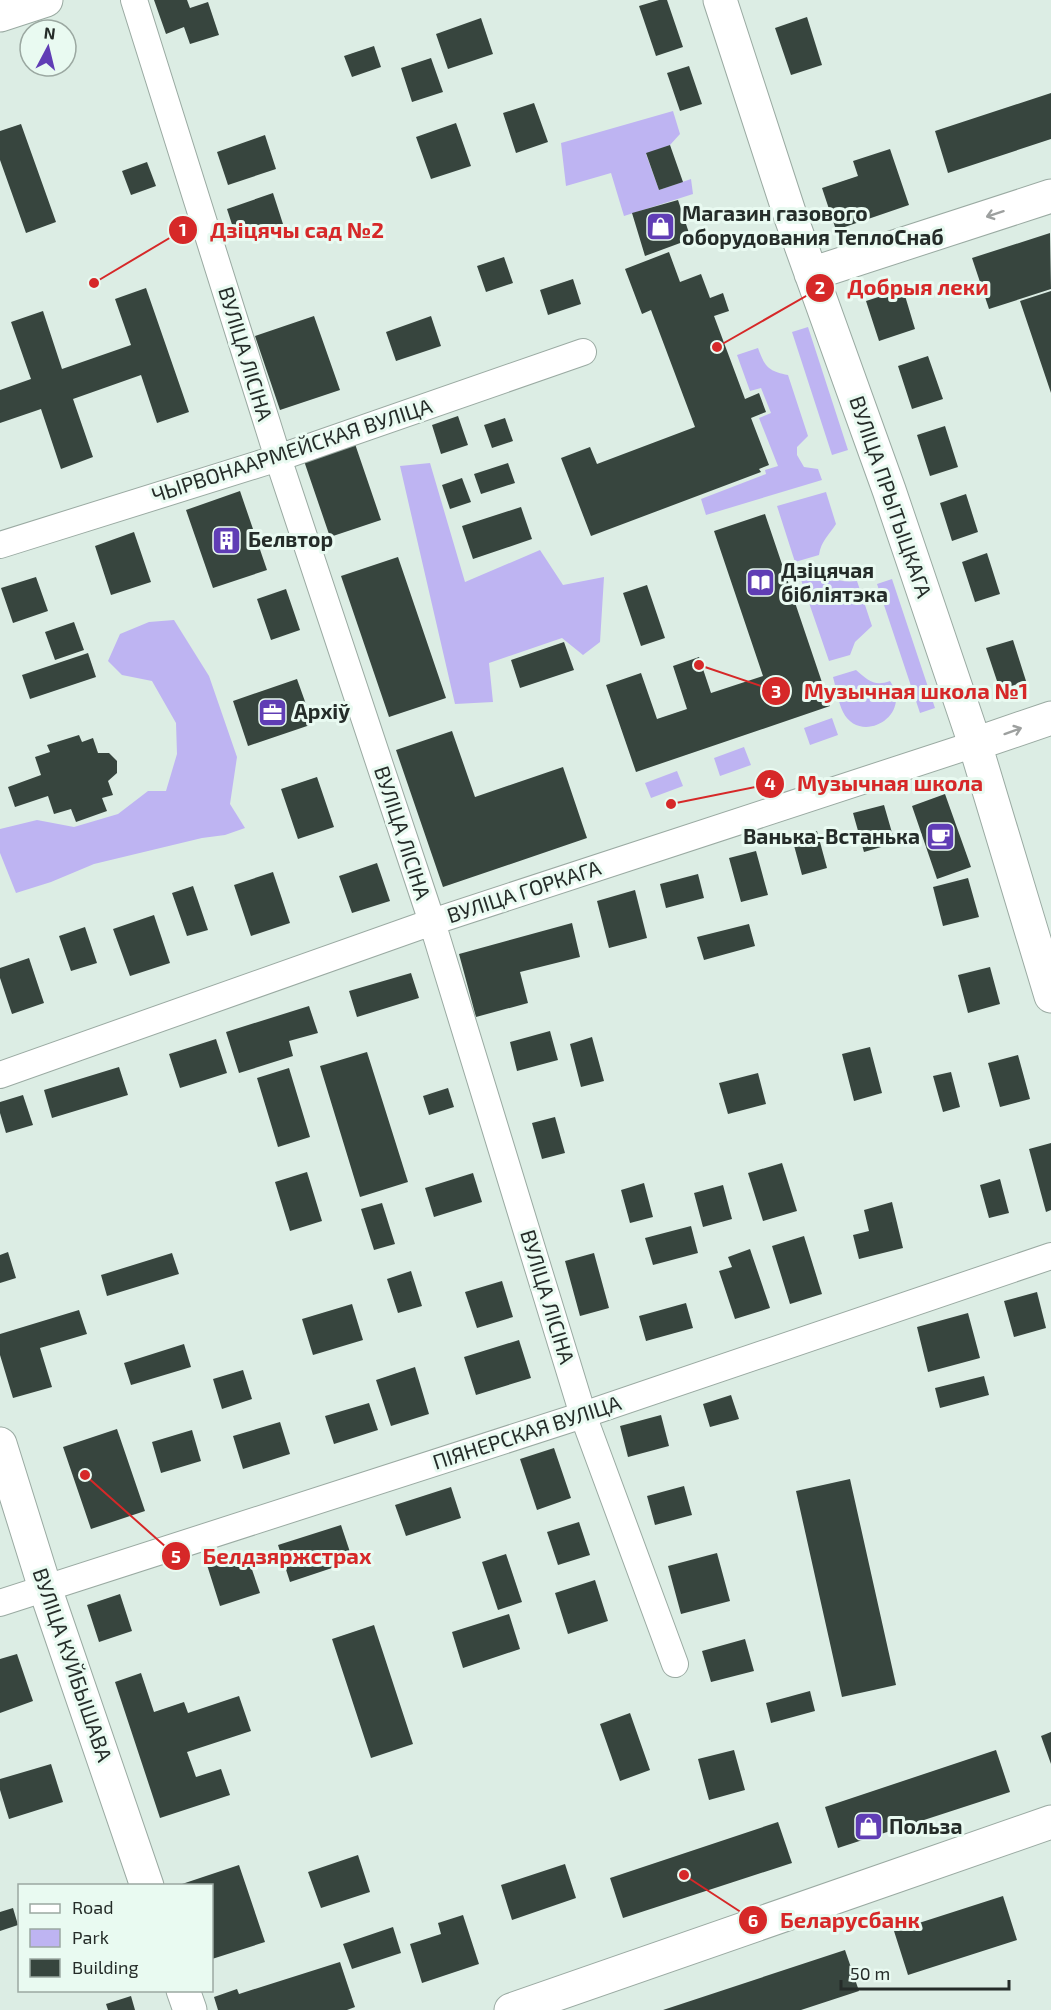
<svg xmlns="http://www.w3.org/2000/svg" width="1051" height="2010" font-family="'Exo 2',sans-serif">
<rect width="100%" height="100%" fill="#dcede4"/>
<path fill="#beb4f2" d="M 673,111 L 680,134 L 670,145 L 646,154 L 659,190 L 691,179 L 693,194 L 624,216 L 611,173 L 566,186 L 561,143 Z
M 808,327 L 848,450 L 832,455 L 792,332 Z
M 758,348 C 765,367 768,371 788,375 L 808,436 L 797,447 L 797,455 L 804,467 L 818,469 L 822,480 L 706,515 L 701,499 L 766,474 L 765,470 L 778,466 L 759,418 L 771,413 L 761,388 L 750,391 L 737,355 Z
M 430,463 L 465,582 L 540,550 L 563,585 L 604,577 L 600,642 L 583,655 L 562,638 L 489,663 L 493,702 L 455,704 L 400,466 Z
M 826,492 L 836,524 C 829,535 821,541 819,555 L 795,562 L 777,506 Z
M 816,566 C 831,578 838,583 857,581 L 872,626 L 855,642 L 850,655 L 829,661 L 798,571 Z
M 892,579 L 935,708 L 920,713 L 877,584 Z
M 174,620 L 209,676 L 237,757 L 230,804 L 245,828 L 225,835 L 202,838 L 94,864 L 51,882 L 16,893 L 0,853 L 0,829 L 37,820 L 74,827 L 118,814 L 148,791 L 166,791 L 177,754 L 176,723 L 152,681 L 122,675 L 108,661 L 120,634 L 149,622 Z
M 856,670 C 868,680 874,687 890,681 C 914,716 860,746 843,712 C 838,702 836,688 833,677 Z
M 832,718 L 838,735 L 810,745 L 804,728 Z
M 744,747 L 751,765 L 720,776 L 714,758 Z
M 677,771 L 683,786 L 651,798 L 645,783 Z"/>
<path fill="#37453e" d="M 154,0 L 187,0 L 190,8 L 208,2 L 219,35 L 190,44 L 184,27 L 166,34 Z
M 659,0 L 667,0 L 683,47 L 656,56 L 639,6 Z
M 807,17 L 822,65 L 791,75 L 775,28 Z
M 481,18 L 493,54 L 448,69 L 436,34 Z
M 374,46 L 381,67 L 352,77 L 344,56 Z
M 431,58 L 443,92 L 412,102 L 401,68 Z
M 689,66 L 702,104 L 680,111 L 667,73 Z
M 1051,93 L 1051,139 L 948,173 L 935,131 Z
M 534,103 L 548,142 L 516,153 L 503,113 Z
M 456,123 L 471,166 L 431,179 L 416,137 Z
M 21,124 L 56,222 L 26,233 L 0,160 L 0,131 Z
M 265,135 L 276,169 L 228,185 L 217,152 Z
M 670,145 L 683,182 L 659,190 L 646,153 Z
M 890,149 L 909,205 L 836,230 L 822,188 L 858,176 L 853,161 Z
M 147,162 L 156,186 L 131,195 L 122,171 Z
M 273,193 L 283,224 L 237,240 L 227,209 Z
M 678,200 L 691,239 L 645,256 L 632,213 Z
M 1050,233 L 1051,289 L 989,309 L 972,258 Z
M 669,252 L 680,282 L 701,274 L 710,298 L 723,293 L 729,311 L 714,316 L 745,399 L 759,393 L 766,412 L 751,418 L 769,465 L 759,469 L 761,472 L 591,536 L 561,458 L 590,447 L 597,464 L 695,427 L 651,310 L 642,314 L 625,269 Z
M 504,257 L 513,283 L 486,292 L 477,266 Z
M 573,279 L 581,304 L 548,315 L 540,290 Z
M 146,288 L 189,412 L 157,423 L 141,375 L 73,399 L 93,457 L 61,469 L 41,409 L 0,423 L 0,390 L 31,379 L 11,322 L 43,311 L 62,369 L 131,345 L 115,299 Z
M 903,289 L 915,329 L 879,341 L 866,301 Z
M 1051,291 L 1051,393 L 1020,301 Z
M 314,316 L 340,390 L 280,410 L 255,336 Z
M 431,316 L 441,346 L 396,361 L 386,332 Z
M 928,356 L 943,399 L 912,409 L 898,366 Z
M 458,416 L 468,445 L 441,454 L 432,425 Z
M 505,418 L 513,441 L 492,448 L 484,425 Z
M 945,426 L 958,467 L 930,476 L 917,435 Z
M 354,441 L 381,520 L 330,537 L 303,458 Z
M 508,463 L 515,483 L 481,494 L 474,474 Z
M 462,478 L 471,502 L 450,509 L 442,485 Z
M 240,491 L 267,570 L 213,588 L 186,510 Z
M 966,494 L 978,532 L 952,541 L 940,503 Z
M 521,507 L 532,539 L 473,559 L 462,526 Z
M 765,514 L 830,706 L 636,772 L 606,685 L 641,673 L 657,719 L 687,709 L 673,666 L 699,657 L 711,693 L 763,676 L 714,531 Z
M 134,532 L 151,582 L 111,595 L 95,546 Z
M 987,553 L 1000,594 L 975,602 L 962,562 Z
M 398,557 L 446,698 L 389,717 L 341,576 Z
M 36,577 L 48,611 L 13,623 L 1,588 Z
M 647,585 L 665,638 L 641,646 L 623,593 Z
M 286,589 L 300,630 L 271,640 L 257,599 Z
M 74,622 L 84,650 L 55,660 L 45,632 Z
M 1013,640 L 1026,681 L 1000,690 L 986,648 Z
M 564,642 L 574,670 L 520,688 L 511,660 Z
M 88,653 L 96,677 L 30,699 L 22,675 Z
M 297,679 L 313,724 L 248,746 L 233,701 Z
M 452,731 L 475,797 L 563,767 L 587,838 L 443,887 L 396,750 Z
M 79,735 L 82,742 L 93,738 L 98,753 L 109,753 L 117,761 L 117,773 L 108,781 L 113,795 L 102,798 L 107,811 L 76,822 L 71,809 L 54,814 L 48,796 L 15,807 L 8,787 L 41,775 L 35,757 L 50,752 L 47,745 Z
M 317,777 L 334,827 L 298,839 L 281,789 Z
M 945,794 L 971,867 L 937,879 L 912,806 Z
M 884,805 L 895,843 L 864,852 L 853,813 Z
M 817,831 L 827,868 L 802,875 L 792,838 Z
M 756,851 L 768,895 L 741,902 L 729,858 Z
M 377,863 L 390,901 L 352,913 L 339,876 Z
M 273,872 L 290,923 L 251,936 L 234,885 Z
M 698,874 L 704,898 L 666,908 L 660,884 Z
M 968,878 L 979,917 L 943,926 L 933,887 Z
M 193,886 L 208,930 L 187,936 L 172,893 Z
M 635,890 L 647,938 L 609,948 L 597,901 Z
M 154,915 L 170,963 L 130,976 L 113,929 Z
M 572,923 L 580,957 L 520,972 L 528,1003 L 476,1017 L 459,954 Z
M 749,924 L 755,946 L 704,960 L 697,937 Z
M 85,927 L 97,963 L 71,971 L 59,936 Z
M 29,958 L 44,1003 L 12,1014 L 0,978 L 0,968 Z
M 990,967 L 1000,1004 L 968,1013 L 958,975 Z
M 411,973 L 419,998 L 357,1017 L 349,991 Z
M 309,1006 L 318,1033 L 289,1041 L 293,1056 L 239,1073 L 226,1032 Z
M 550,1031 L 558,1060 L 517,1071 L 510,1042 Z
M 592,1037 L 604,1081 L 581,1087 L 570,1044 Z
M 216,1039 L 227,1073 L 180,1088 L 169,1054 Z
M 870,1047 L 882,1093 L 854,1101 L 842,1054 Z
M 367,1052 L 408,1182 L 360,1197 L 320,1066 Z
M 1018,1055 L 1030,1099 L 1000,1107 L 988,1063 Z
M 119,1067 L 128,1095 L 52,1118 L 44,1090 Z
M 289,1068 L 310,1137 L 278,1147 L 257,1078 Z
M 951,1072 L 960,1107 L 943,1112 L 933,1076 Z
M 758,1073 L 766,1104 L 728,1114 L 719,1083 Z
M 448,1088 L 454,1107 L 429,1115 L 423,1096 Z
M 23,1095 L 33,1125 L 6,1133 L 0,1113 L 0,1102 Z
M 555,1117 L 565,1153 L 542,1159 L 532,1123 Z
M 1051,1143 L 1051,1210 L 1046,1212 L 1029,1149 Z
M 782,1163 L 797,1211 L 763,1221 L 748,1173 Z
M 307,1172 L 322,1221 L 290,1231 L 275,1182 Z
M 473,1173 L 482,1202 L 434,1217 L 425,1188 Z
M 1000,1179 L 1009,1213 L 989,1218 L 980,1185 Z
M 644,1183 L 653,1217 L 630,1223 L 621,1190 Z
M 723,1185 L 732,1219 L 703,1227 L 694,1193 Z
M 892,1202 L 903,1248 L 859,1259 L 853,1235 L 869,1231 L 864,1210 Z
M 382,1203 L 395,1244 L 374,1250 L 361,1209 Z
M 691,1226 L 698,1253 L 653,1265 L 645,1238 Z
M 804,1236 L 822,1294 L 790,1304 L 772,1246 Z
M 750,1249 L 770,1308 L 735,1319 L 719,1271 L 732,1267 L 728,1257 Z
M 8,1252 L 16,1278 L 0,1283 L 0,1255 Z
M 172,1253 L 179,1274 L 107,1296 L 101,1275 Z
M 594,1253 L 609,1308 L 580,1316 L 565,1261 Z
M 411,1271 L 422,1306 L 398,1313 L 387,1279 Z
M 502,1281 L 513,1317 L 477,1328 L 465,1292 Z
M 1037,1292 L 1046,1328 L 1014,1337 L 1004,1301 Z
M 686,1303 L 693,1328 L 646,1341 L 639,1316 Z
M 352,1304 L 363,1340 L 313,1355 L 302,1319 Z
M 79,1310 L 87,1334 L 40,1348 L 52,1387 L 13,1398 L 0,1355 L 0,1334 Z
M 968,1313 L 980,1358 L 928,1372 L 917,1327 Z
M 519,1340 L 531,1378 L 476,1395 L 464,1357 Z
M 184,1344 L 191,1367 L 131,1385 L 124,1363 Z
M 415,1367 L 429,1414 L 391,1426 L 376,1380 Z
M 243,1370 L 252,1399 L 222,1409 L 213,1379 Z
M 984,1376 L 989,1395 L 940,1408 L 935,1388 Z
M 731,1395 L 739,1419 L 710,1427 L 703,1404 Z
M 369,1403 L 378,1430 L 334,1444 L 325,1416 Z
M 661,1415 L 669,1446 L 628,1457 L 620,1426 Z
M 280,1422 L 290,1454 L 243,1469 L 233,1436 Z
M 117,1429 L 145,1511 L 91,1529 L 63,1447 Z
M 192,1430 L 201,1461 L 161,1473 L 152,1442 Z
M 554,1448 L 571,1498 L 537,1510 L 520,1459 Z
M 850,1479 L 896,1685 L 842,1697 L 796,1491 Z
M 684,1486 L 692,1515 L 655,1525 L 647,1496 Z
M 451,1487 L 461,1518 L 406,1536 L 395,1505 Z
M 579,1522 L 590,1555 L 558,1565 L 547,1532 Z
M 341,1525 L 353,1561 L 290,1582 L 278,1545 Z
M 246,1552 L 260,1593 L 220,1606 L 207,1565 Z
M 717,1553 L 730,1601 L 681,1614 L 668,1566 Z
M 506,1554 L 522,1602 L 498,1610 L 482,1562 Z
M 595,1580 L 608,1621 L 568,1634 L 555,1593 Z
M 120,1594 L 132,1631 L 99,1642 L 87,1605 Z
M 509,1614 L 520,1649 L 463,1668 L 452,1632 Z
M 374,1625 L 413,1744 L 371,1758 L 332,1639 Z
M 745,1639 L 754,1671 L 711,1682 L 702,1651 Z
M 17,1654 L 33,1701 L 0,1713 L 0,1659 Z
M 141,1673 L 154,1712 L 184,1702 L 188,1713 L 239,1696 L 251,1731 L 187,1752 L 196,1777 L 221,1769 L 230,1795 L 160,1818 L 115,1682 Z
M 810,1691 L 815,1711 L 771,1723 L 766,1703 Z
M 630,1713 L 650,1770 L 620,1781 L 600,1724 Z
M 1051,1732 L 1051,1764 L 1041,1736 Z
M 734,1750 L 745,1790 L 709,1800 L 698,1759 Z
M 996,1750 L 1010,1792 L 838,1848 L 825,1807 Z
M 51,1764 L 63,1802 L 9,1819 L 0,1790 L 0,1779 Z
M 778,1822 L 792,1863 L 623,1918 L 610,1878 Z
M 358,1855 L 370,1892 L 321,1908 L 308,1872 Z
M 565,1864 L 576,1898 L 512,1920 L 501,1885 Z
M 239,1865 L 265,1942 L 212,1959 L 212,1886 L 179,1885 Z
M 1003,1896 L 1017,1940 L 908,1975 L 894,1931 Z
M 13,1908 L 18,1925 L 0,1931 L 0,1912 Z
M 463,1915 L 479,1964 L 422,1983 L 410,1944 L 441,1934 L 438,1923 Z
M 393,1927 L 401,1953 L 352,1969 L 343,1944 Z
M 845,1950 L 859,1991 L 801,2010 L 663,2010 Z
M 340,1962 L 355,2007 L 347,2010 L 218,2010 L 214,1997 L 237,1989 L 239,1994 Z
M 131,1996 L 135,2010 L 108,2010 L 106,2004 Z"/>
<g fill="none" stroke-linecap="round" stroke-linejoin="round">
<defs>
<path id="street" d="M 134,0 L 278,458 L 432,922 L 583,1415 L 675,1664
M 0,545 L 278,458 L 583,352
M 0,1075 L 432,922 L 975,744
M 0,1603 L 583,1415 L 1051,1256"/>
<path id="secondary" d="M 720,0 L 789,212 L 889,490 L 975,744 L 1051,996
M 0,15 L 46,0
M 811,274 L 1051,196
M 975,744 L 1051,718
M 0,1444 L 45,1588 L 147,1886
M 183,1990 L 190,2010
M 511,2010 L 1051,1822"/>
</defs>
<use href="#street" stroke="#9aaaa2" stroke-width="28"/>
<use href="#secondary" stroke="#9aaaa2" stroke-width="35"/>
<use href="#street" stroke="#fff" stroke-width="26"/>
<use href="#secondary" stroke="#fff" stroke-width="33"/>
</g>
<defs><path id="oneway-shaft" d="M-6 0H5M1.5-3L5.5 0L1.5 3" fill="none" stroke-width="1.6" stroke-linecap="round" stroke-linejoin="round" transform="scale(1.5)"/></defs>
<g stroke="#9da09f">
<use href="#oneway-shaft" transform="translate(995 214) rotate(162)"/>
<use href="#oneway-shaft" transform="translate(1013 731) rotate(-20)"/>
</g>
<defs>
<symbol id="shop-square" viewBox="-11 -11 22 22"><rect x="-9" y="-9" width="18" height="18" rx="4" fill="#603db5" stroke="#e9faf1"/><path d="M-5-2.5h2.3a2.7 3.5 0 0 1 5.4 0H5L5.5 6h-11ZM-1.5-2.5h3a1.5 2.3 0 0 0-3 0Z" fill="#fff"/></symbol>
<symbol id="building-square" viewBox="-11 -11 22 22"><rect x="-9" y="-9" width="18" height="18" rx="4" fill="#603db5" stroke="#e9faf1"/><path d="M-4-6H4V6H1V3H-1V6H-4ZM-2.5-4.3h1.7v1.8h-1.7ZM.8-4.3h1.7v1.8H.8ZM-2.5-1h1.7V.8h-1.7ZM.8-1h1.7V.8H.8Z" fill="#fff"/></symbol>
<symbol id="library-square" viewBox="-11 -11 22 22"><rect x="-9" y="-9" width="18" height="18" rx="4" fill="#603db5" stroke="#e9faf1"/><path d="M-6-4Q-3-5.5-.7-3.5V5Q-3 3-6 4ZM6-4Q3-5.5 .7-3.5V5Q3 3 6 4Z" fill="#fff"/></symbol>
<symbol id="office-square" viewBox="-11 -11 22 22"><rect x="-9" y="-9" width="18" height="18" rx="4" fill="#603db5" stroke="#e9faf1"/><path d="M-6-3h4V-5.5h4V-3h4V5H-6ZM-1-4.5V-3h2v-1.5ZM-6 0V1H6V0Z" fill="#fff"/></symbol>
<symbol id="cafe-square" viewBox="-11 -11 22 22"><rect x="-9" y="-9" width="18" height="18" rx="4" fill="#603db5" stroke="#e9faf1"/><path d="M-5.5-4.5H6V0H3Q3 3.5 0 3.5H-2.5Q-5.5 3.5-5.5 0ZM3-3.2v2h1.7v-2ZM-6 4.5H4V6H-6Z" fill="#fff"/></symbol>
</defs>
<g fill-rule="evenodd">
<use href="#shop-square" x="644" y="210" width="33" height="33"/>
<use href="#building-square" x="210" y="524" width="33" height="33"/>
<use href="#library-square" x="744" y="566" width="33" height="33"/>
<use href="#office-square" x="256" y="696" width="33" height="33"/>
<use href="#cafe-square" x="924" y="820" width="33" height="33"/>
<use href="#shop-square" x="852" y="1810" width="33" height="33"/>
</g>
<g text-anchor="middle" stroke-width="6" stroke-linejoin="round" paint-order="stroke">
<g font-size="21" font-weight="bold" fill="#252c29" stroke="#e9faf1" text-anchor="start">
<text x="682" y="221">Магазин газового<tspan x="682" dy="24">оборудования ТеплоСнаб</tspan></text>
<text x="248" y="547">Белвтор</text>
<text x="781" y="578">Дзіцячая<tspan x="781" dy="24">бібліятэка</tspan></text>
<text x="294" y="719">Архіў</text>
<text x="920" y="844" text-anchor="end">Ванька-Встанька</text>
<text x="889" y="1834">Польза</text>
</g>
<g font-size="21" fill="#252c29" stroke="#e9faf1">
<text transform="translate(245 354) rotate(73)" y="7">ВУЛІЦА ЛІСІНА</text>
<text transform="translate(292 451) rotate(-18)" y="7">ЧЫРВОНААРМЕЙСКАЯ ВУЛІЦА</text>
<text transform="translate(890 497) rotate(71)" y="7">ВУЛІЦА ПРЫТЫЦКАГА</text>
<text transform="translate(402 833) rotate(72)" y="7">ВУЛІЦА ЛІСІНА</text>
<text transform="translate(524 892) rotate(-18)" y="7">ВУЛІЦА ГОРКАГА</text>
<text transform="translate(547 1297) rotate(73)" y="7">ВУЛІЦА ЛІСІНА</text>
<text transform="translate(527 1433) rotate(-18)" y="7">ПІЯНЕРСКАЯ ВУЛІЦА</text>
<text transform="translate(72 1665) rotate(71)" y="7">ВУЛІЦА КУЙБЫШАВА</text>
</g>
</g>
<path fill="none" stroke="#d62828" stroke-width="2" d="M94 283L183 230M717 347L820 288M699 665L776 691M671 804L770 784M85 1475L176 1556M684 1875L753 1920"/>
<g fill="#d62828" stroke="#e9faf1" stroke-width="2">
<circle cx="94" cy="283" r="6"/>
<circle cx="717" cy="347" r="6"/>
<circle cx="699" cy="665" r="6"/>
<circle cx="671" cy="804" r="6"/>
<circle cx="85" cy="1475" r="6"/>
<circle cx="684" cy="1875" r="6"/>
<circle cx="183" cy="230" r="15"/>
<circle cx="820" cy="288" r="15"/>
<circle cx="776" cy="691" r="15"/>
<circle cx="770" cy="784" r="15"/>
<circle cx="176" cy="1556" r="15"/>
<circle cx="753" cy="1920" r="15"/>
</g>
<g font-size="18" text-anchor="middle" font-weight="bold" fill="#fff">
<text x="183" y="236">1</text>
<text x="820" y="294">2</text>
<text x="776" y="698">3</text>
<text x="770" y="790">4</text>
<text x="176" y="1563">5</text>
<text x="753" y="1927">6</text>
</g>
<g font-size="22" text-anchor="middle" font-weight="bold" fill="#d62828" stroke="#e9faf1" stroke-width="6" stroke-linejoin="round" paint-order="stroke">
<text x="297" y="238">Дзіцячы сад №2</text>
<text x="918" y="295">Добрыя леки</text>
<text x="916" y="699">Музычная школа №1</text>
<text x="890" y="791">Музычная школа</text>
<text x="287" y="1564">Белдзяржстрах</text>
<text x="850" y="1928">Беларусбанк</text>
</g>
<rect x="18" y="1884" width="195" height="108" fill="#e9faf1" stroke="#9ba8a1" stroke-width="1.5"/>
<rect x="30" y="1904" width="30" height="9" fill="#ffffff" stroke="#9ba8a1" stroke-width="1.5"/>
<text x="72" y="1914" font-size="18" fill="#252c29">Road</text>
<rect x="30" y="1929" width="30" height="18" fill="#beb4f2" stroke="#9ba8a1" stroke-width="1.5"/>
<text x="72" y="1944" font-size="18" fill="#252c29">Park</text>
<rect x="30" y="1959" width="30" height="18" fill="#37453e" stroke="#9ba8a1" stroke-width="1.5"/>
<text x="72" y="1974" font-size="18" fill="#252c29">Building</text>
<g transform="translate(48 48) rotate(7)"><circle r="28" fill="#e9faf1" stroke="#9ba8a1" stroke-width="1.5"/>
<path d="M0-4.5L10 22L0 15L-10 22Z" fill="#603db5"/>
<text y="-9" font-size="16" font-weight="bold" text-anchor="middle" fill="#252c29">N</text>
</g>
<path d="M841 1980v9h168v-9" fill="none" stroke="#252c29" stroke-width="3"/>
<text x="850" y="1980" font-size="18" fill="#252c29" stroke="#e9faf1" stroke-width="4.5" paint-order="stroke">50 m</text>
</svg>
